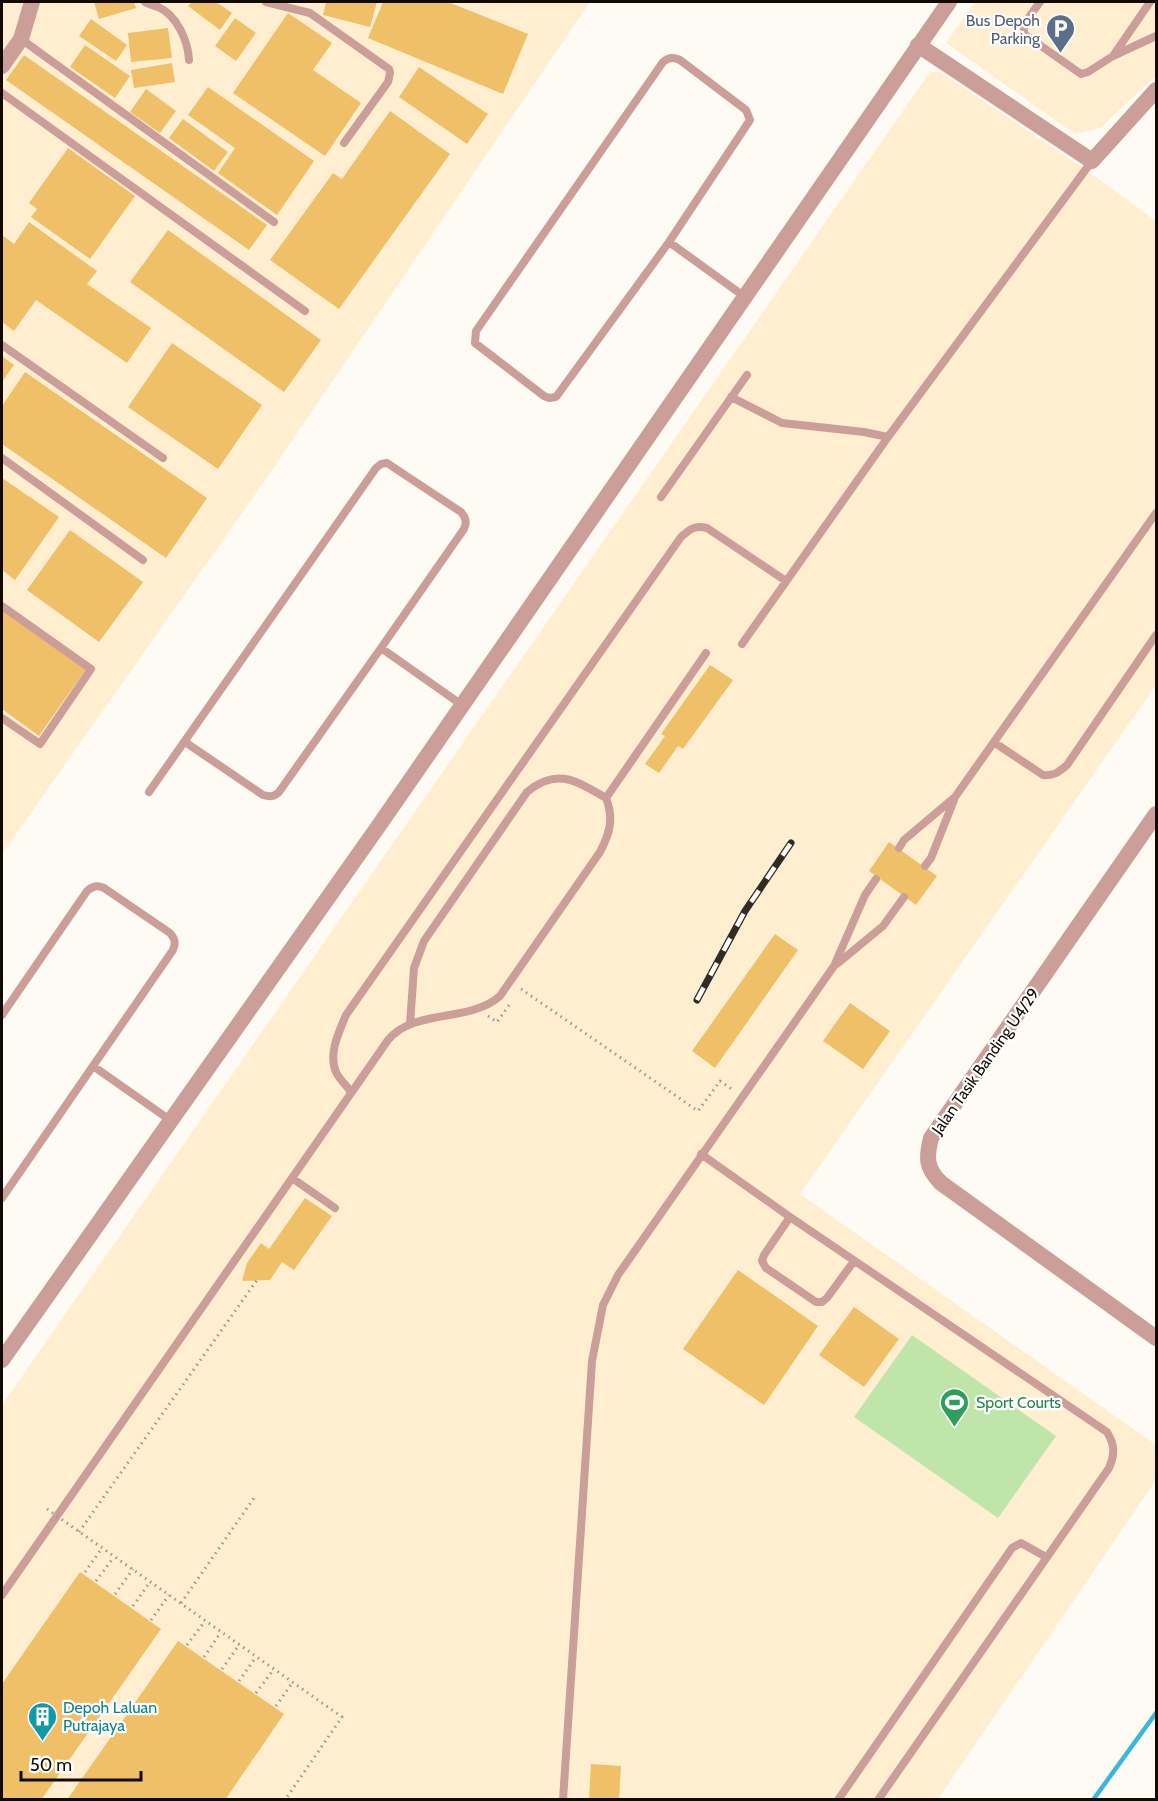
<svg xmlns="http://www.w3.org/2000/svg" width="1158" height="1801" font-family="Cabin,sans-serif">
<rect width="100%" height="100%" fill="#fefbf5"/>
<path fill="#ffeecf" d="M 2,2 L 590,2 L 266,479 L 2,854 Z
M 975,2 L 1156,2 L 1156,76 L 1100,128 L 1075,134 L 946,43 Z
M 930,72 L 940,72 L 1099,179 L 1156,221 L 1156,685 L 800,1194 L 1156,1445 L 1156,1480 L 938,1799 L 2,1800 L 2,1405 Z"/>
<path fill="#bfe5aa" d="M 912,1335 L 1056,1436 L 998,1518 L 854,1417 Z"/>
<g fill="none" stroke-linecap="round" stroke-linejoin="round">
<path stroke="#3bb6df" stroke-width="4.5" d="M 1093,1800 L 1156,1713"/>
</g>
<path fill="#efc067" d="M 94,2 L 134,2 L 136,8 L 99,19 Z
M 192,2 L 216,2 L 232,13 L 220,30 L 188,6 Z
M 326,2 L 377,2 L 370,27 L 323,15 Z
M 383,2 L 448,2 L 528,34 L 503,94 L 368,38 Z
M 288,13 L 332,43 L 313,70 L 361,103 L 325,156 L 233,93 Z
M 235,18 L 256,33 L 236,61 L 215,46 Z
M 91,19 L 127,45 L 116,61 L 79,36 Z
M 168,28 L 172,58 L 131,62 L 128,33 Z
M 85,45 L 130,76 L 115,98 L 70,67 Z
M 24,55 L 267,225 L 249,250 L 6,80 Z
M 172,63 L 175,82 L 134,88 L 131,70 Z
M 419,67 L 488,114 L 467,144 L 399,97 Z
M 208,87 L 314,161 L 277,215 L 218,173 L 235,148 L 188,115 Z
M 146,89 L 176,111 L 160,133 L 130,112 Z
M 390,111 L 450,154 L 339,309 L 270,260 L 333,173 L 342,179 Z
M 183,119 L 228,152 L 214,171 L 169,138 Z
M 68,148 L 135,196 L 90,259 L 31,217 L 37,209 L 29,203 Z
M 29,222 L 97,271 L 87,284 L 151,328 L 127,363 L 36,300 L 14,331 L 2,322 L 2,235 L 14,244 Z
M 168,230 L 321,340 L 284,392 L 130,282 Z
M 172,343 L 262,405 L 218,469 L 128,407 Z
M 2,356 L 14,365 L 2,382 Z
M 25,372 L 207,498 L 166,558 L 2,444 L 2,406 Z
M 2,478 L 59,517 L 15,580 L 2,570 Z
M 70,530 L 143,582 L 99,642 L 27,590 Z
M 2,610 L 86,669 L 39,736 L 2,709 Z
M 710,665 L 733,680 L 683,749 L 678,746 L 659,773 L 645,764 L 665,736 L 661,734 Z
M 889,842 L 937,876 L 916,905 L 869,871 Z
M 775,934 L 798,950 L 715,1068 L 692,1051 Z
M 850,1003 L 890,1031 L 863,1069 L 823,1041 Z
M 305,1198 L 332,1216 L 294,1270 L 282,1262 L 270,1280 L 242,1281 L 247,1263 L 261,1243 L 269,1249 Z
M 738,1270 L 818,1326 L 764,1405 L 683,1349 Z
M 854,1307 L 899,1339 L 864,1387 L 819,1355 Z
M 80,1572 L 161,1629 L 41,1800 L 2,1800 L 2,1684 Z
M 178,1641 L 284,1714 L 225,1800 L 67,1800 Z
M 591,1764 L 621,1766 L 619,1800 L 589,1800 Z"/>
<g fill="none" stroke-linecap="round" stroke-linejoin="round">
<path stroke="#9d9992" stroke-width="3" stroke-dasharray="1.5 4.5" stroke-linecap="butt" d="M 521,989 L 698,1111 L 720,1081 L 733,1090
M 488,1016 L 497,1022 L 510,1004
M 79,1532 L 257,1280
M 85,1572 L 102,1548
M 96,1581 L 114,1557
M 115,1594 L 133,1569
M 181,1603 L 254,1498
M 133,1606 L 150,1582
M 151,1620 L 169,1595
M 187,1645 L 205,1621
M 204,1657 L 221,1632
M 222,1669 L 239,1645
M 239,1681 L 256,1657
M 256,1693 L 274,1669
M 276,1706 L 293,1682"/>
<path stroke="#cb9e99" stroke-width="8" d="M 145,2 C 149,5 153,5 158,7 C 177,15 188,41 189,60
M 266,2 L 310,13 L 389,69 L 390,73 L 388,82 L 344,143
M 1040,2 L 1024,24 L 1024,34 L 1081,74 L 1088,72 L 1113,56 L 1156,36
M 21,39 L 274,222
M 1113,56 L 1150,2
M 2,93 L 305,311
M 669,242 L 750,120 L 746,110 L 680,60 C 673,57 669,57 663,62 L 476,331 L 475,343 L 544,396 L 549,398 L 556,397 L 669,242 L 745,297
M 2,345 L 163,458
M 731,397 L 782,423 L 864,432 L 888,437
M 2,458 L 143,560
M 661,497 L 747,375
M 2,606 L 91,669 L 40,744 L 2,718
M 742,644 L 888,437 L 1092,161
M 185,742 L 263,795 C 270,797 274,797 279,792 L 381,648 L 462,705
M 995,743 L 1043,775 C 1054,776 1059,772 1067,765 L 1156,635
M 149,792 L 376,468 L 381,464 L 387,463 L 461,512 C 466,518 467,522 464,529 L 381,648
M 606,798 L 706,653
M 899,848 L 904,840 L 955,797 L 1156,513
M 925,866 L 931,858 L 954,800
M 837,964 L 883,926 L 904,897
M 2,1015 L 87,891 C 93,886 97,885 104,888 L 170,933 C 175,939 176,943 173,950 L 2,1198
M 93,1066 L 170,1120
M 351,1092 C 347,1086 339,1079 336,1072 C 328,1054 339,1032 346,1015 L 681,537 C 690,529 695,525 707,528 L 786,581
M 701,1154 L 790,1217 L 1107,1432 C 1115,1445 1115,1454 1109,1468 L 878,1800
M 292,1178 L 335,1208
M 790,1217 L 764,1255 L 762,1261 L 766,1268 L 816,1302 L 822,1302 L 827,1298 L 854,1261
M 2,1595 L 388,1040 C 415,1008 470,1023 500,996 L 600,852 C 610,833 614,818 606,798 C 576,781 557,767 527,792 L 424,941 L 414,968 L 410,1024
M 563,1800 L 592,1361 L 603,1305 L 618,1275 L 834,966 L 865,895 L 876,879
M 838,1800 L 1012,1548 L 1021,1543 L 1046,1557"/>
<path stroke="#cb9e99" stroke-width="16" d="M 918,45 L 1092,161 L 1156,90
M 2,66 L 21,39 L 32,2
M 1156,814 L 931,1138 C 926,1158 926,1168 941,1183 L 1156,1338
M 2,1360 L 380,824 L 949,2"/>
<defs>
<path id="rail" d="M 697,1000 L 745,911 L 791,843"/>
</defs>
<use href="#rail" stroke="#302b23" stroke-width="7"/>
<use href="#rail" stroke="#fff" stroke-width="4.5" stroke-dasharray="14" stroke-linecap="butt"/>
<path stroke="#9d9992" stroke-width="3" stroke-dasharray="1.5 4.5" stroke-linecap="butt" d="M 47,1509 L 342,1717 L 285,1800"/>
</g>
<defs>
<symbol id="parking-pin" viewBox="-11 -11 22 30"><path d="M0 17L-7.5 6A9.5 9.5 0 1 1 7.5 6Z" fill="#5c6f8a" stroke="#fff"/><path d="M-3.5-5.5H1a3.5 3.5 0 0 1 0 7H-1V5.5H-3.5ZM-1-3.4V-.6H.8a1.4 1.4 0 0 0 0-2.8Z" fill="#fff"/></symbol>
<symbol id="stadium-pin" viewBox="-11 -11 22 30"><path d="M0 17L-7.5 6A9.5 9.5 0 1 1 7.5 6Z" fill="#2e9e5b" stroke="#fff"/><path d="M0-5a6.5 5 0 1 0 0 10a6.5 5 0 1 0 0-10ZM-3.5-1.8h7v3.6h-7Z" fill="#fff"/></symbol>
<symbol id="building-pin" viewBox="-11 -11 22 30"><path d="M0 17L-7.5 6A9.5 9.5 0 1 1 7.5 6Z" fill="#0f9aa8" stroke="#fff"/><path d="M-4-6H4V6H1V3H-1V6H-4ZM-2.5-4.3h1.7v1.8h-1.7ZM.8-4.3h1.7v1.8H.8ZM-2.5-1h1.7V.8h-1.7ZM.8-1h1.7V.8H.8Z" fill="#fff"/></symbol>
</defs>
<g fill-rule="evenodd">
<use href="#parking-pin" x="1044" y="12" width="33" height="45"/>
<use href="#stadium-pin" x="938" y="1386" width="33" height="45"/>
<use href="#building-pin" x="26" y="1700" width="33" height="45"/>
</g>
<g text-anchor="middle" stroke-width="4.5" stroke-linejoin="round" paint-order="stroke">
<g font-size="16" fill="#4e5e75" stroke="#fff" text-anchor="end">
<text x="1040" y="26">Bus Depoh<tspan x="1040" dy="18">Parking</tspan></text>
</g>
<g font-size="16" fill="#100a02" stroke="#fff">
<text transform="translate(985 1061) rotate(-55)" y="6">Jalan Tasik Banding U4/29</text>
</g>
<g font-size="16" fill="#27864d" stroke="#fff" text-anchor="start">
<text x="976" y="1408">Sport Courts</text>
</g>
<g font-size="16" fill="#0d838f" stroke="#fff" text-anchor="start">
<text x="63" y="1713">Depoh Laluan<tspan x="63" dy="18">Putrajaya</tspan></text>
</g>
</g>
<rect width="1158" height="1801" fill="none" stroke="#100a02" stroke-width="6"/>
<path d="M21 1771v9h120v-9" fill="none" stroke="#100a02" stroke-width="3"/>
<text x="30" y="1771" font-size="18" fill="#100a02" stroke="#ffffff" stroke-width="4.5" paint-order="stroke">50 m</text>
</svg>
